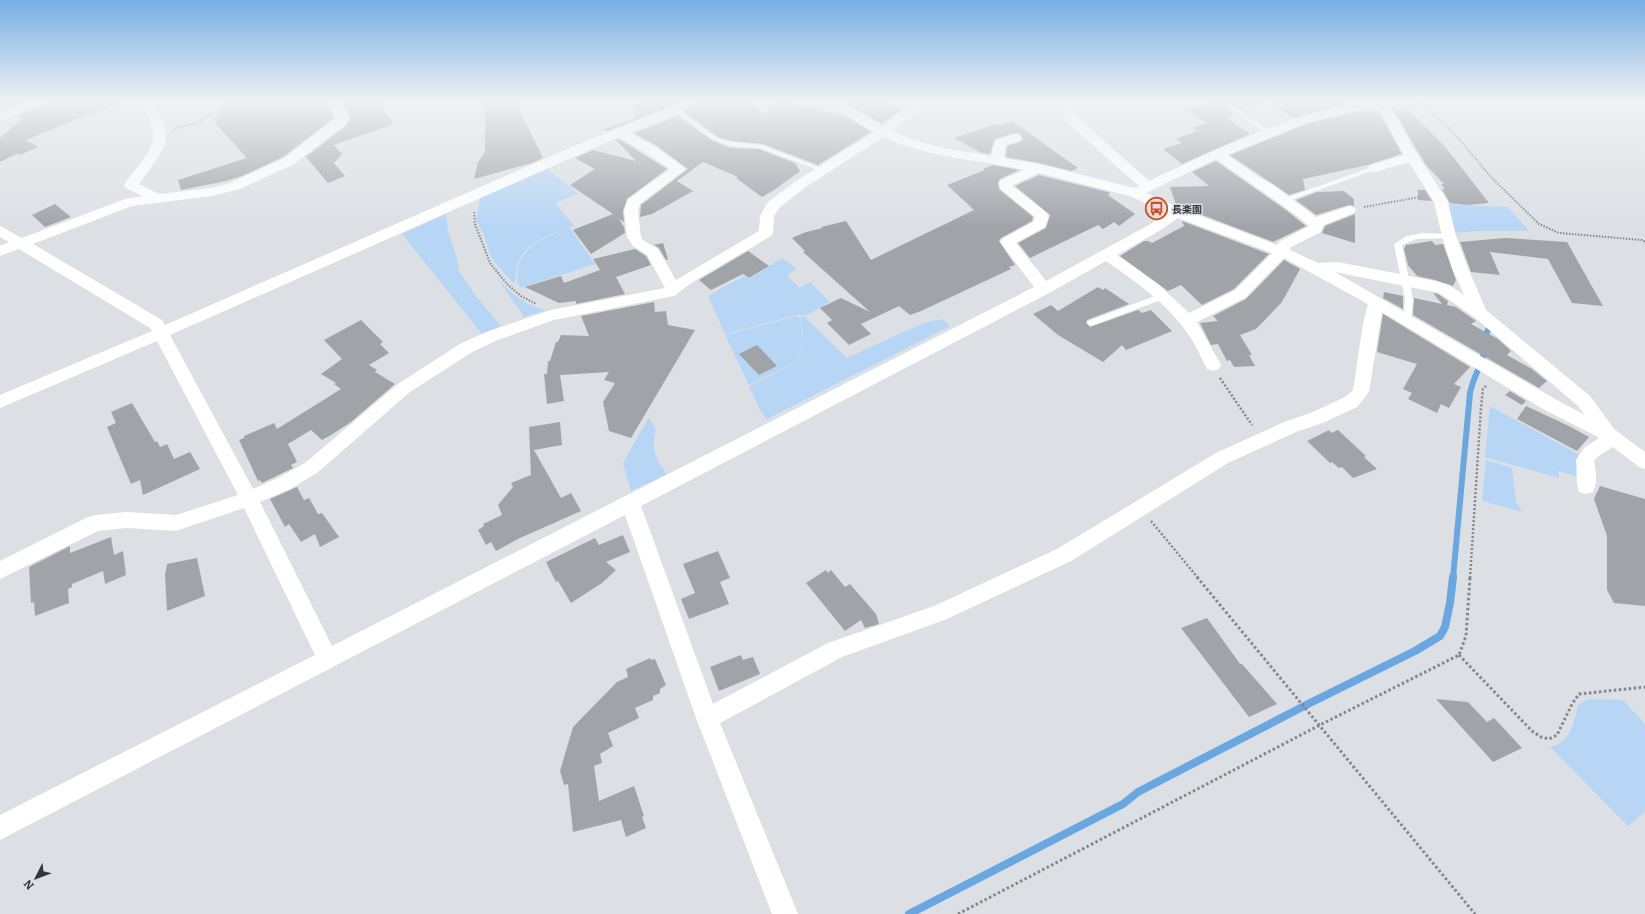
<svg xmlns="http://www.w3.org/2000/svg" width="1645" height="914" font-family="Bitter,'Noto Sans JP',serif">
<rect width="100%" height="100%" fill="#dce0e4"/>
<path fill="#b7d6f5" d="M 545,166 L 578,194 L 555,203 L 574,226 C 554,233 529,240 519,260 C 515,268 517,277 514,284 L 496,264 L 490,255 L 484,235 L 476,220 L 481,194 Z
M 1445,204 L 1508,207 L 1529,231 L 1476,231 L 1453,233 Z
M 446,214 L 448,231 L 456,255 L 459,271 L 475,295 L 501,326 L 482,334 L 402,234 Z
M 570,228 L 595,264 L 521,288 L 517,283 C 518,275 517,268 520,261 C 529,242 552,234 570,228 Z
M 782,258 L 797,269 L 787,275 L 799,288 L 810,282 L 830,302 L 807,315 L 797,315 L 725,334 L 708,296 L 744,276 L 749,279 Z
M 497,278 C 510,293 526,306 546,310 L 524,317 Z
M 797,316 L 799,317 C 803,335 806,348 793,364 L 749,385 L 725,335 Z
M 800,316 L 805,317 L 847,358 L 923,323 L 943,319 L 950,326 L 767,419 L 760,410 L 749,386 L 794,364 C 806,350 803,334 800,316 Z
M 1490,406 L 1578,454 L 1577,476 L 1558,471 L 1559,478 L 1485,457 Z
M 649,417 L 656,429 C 651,450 655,457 667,474 L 631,491 L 623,463 Z
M 1486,460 L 1512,468 L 1516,502 L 1522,512 L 1482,501 Z
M 1588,699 L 1623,700 L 1645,724 L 1645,812 L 1628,826 L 1550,747 C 1570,744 1574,722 1578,705 Z"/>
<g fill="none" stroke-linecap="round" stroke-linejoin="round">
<path stroke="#6aa6df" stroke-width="6" d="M 1453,578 L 1470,393 C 1473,379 1477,373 1482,360 C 1486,348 1483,333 1492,324"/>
<path stroke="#6aa6df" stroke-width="8" d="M 909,914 L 1123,804 L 1138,792 L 1310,703 L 1415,651 L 1440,636 L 1445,627 L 1450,603 L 1453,577"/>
</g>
<path fill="#a0a4a8" d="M 0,101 L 27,101 L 7,109 L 0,104 Z
M 47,101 L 122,101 L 122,103 L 77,119 L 26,140 L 38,147 L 20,155 L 17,154 L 0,162 L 0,138 L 22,119 L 17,116 L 45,105 Z
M 226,101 L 327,101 L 334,118 L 283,157 L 242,176 L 226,181 L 181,190 L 178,180 L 247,158 L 215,123 L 215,118 Z
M 341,101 L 378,101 L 394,124 L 334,145 L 342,154 L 334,163 L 345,176 L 328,183 L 306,157 L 347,125 L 350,117 Z
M 485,101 L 515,101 L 543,158 L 532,163 L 474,179 L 478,162 L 485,152 Z
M 646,101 L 679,101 L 671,106 L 607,131 L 605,129 L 636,118 L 633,115 L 639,113 L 632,105 Z
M 696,101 L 747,101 L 765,114 L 778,101 L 784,101 L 847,117 L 871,132 L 818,165 L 763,144 L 732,141 L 718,137 L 684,112 Z
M 842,101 L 886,101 L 901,110 L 882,124 Z
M 1219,101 L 1262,101 L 1241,110 L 1232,104 L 1226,105 L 1226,108 L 1234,114 L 1226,117 L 1230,120 L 1229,120 L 1250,134 L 1182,164 L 1163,149 L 1182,143 L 1176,139 L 1197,131 L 1193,128 L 1207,123 L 1185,110 Z
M 1268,101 L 1341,101 L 1345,104 L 1293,118 Z
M 1409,110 L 1447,149 L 1489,203 L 1467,205 L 1450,203 L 1442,189 L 1445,189 L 1441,184 L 1444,184 L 1426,165 L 1394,111 Z
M 1378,111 L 1402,154 L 1368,165 L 1303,179 L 1305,190 L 1289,195 L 1230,155 L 1309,123 L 1356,112 Z
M 678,116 L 713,141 L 731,148 L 759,149 L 795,163 L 800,171 L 774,190 L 762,197 L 736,178 L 738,177 L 703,162 L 677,181 L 693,191 L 652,214 L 640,217 L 641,205 L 688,169 L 657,146 L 634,133 Z
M 1012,121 L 1033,136 L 1078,168 L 1072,171 L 1039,163 L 1006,157 L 1007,146 L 1020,142 L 1023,139 L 1020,134 L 1015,133 L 995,139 L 990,154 L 982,153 L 954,138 L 996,124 L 999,126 Z
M 619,139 L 667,169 L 627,199 L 623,211 L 624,222 L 619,219 L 624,227 L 625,233 L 591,254 L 573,230 L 613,214 L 570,185 L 595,169 L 575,158 L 593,150 L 636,161 L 616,140 Z
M 1216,161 L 1286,210 L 1306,226 L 1273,242 L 1176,205 L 1170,187 L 1209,186 L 1192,172 Z
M 993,165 L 1019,170 L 1000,179 L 998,183 L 999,189 L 1033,217 L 1032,221 L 1001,238 L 999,241 L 1015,265 L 1009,267 L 1011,269 L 921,311 L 910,315 L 899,306 L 878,316 L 861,324 L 871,334 L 849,345 L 827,323 L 832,320 L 820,308 L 841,298 L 870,312 L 803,252 L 805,251 L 792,238 L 806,232 L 823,228 L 821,227 L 846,221 L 871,260 L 974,210 L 947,185 L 985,170 L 983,169 Z
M 1039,175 L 1108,192 L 1110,193 L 1108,195 L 1135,214 L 1119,226 L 1114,222 L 1103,229 L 1098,225 L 1030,258 L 1018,243 L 1046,228 L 1050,215 L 1015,186 Z
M 1418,190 L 1425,190 L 1432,201 L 1418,200 Z
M 1344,191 L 1354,199 L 1354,206 L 1349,205 L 1316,215 L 1296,200 L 1317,192 Z
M 55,204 L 71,217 L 45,227 L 32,215 Z
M 1355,214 L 1355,243 L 1322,233 L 1325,226 Z
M 1182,221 L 1269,254 L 1234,289 L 1202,305 L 1181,285 L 1168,291 L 1120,256 L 1144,241 L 1148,241 L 1152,243 L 1184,226 Z
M 1505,238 L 1567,242 L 1603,306 L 1572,303 L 1548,259 L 1490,252 L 1500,275 L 1471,272 L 1460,242 Z
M 1432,241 L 1435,245 L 1443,244 L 1456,280 L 1453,286 L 1435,280 L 1417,276 L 1408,265 L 1404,249 L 1406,245 Z
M 663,243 L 668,259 L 666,260 L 659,248 L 654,245 Z
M 635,249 L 646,256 L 651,265 L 616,277 L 625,294 L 576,304 L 576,301 L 559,303 L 525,287 L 561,276 L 564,283 L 600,270 L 593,259 Z
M 748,251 L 769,266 L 749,278 L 743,274 L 711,290 L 699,280 Z
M 1284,260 L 1300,269 L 1282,302 L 1256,329 L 1240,335 L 1252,355 L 1249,355 L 1255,366 L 1234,367 L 1230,360 L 1227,361 L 1218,344 L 1211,345 L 1200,323 L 1218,321 L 1213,316 L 1246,299 Z
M 1098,287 L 1103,290 L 1105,288 L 1129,304 L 1087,320 L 1086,323 L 1090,327 L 1138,310 L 1142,313 L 1151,310 L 1172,331 L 1126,350 L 1122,345 L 1103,362 L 1058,335 L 1033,314 L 1051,305 L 1058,311 Z
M 1384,292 L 1403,296 L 1403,309 L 1383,298 Z
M 1433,293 L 1438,294 L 1448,301 L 1447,305 L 1456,307 L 1476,321 L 1471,324 L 1498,339 L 1511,351 L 1507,355 L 1532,369 L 1547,381 L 1539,388 L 1413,315 L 1414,298 L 1442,304 Z
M 654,302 L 655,312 L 666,311 L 668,325 L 695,330 L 631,438 L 609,431 L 603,402 L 615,383 L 604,380 L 609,372 L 560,375 L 564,401 L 547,404 L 544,374 L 547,374 L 548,361 L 550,361 L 556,342 L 558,342 L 561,335 L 589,336 L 581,316 Z
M 1383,314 L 1470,367 L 1454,384 L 1461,387 L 1449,408 L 1441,404 L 1437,413 L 1408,399 L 1412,393 L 1403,389 L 1417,364 L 1377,352 Z
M 361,320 L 383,342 L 380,344 L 389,353 L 369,365 L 377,370 L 375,372 L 395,384 L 351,422 L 331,435 L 322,440 L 311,430 L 288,444 L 297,462 L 291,465 L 293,468 L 262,483 L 260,480 L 258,481 L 239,440 L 244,438 L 244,436 L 274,423 L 277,429 L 341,389 L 334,384 L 336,383 L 321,374 L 342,359 L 324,340 Z
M 757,345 L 777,366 L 759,375 L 739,354 Z
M 1510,391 L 1526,401 L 1522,405 L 1505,395 Z
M 132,403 L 155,442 L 157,441 L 160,447 L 167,444 L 174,459 L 190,452 L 200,469 L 143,495 L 140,480 L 131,484 L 107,427 L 116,423 L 111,412 Z
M 1526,406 L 1569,426 L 1589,437 L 1577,451 L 1517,419 Z
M 560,422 L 562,445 L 534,450 L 561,498 L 571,493 L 581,511 L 520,538 L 496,551 L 491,542 L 486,545 L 478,530 L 484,526 L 483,524 L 502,515 L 498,505 L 513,487 L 511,483 L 531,475 L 529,427 Z
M 1329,430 L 1331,433 L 1338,430 L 1366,456 L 1364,457 L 1377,469 L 1353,478 L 1342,467 L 1339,468 L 1332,462 L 1330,463 L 1307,441 Z
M 1600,486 L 1645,499 L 1645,606 L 1614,603 L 1607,590 L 1607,536 L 1594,499 Z
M 297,487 L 304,500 L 309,498 L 318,514 L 322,513 L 339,537 L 320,547 L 315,534 L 301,542 L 289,524 L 285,527 L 270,499 Z
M 623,535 L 630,552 L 606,562 L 616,570 L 602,583 L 571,603 L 558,581 L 556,582 L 546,562 L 595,538 L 599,545 Z
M 111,537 L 114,555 L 123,551 L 126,575 L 105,584 L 103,571 L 72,584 L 72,587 L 68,589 L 69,603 L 35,616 L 34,602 L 31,603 L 29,567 L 70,546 L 70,553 Z
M 718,551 L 730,578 L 720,582 L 729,604 L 689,619 L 681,599 L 695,593 L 683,564 Z
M 197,558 L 205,596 L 167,611 L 165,575 L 167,564 Z
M 826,570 L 828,573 L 831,570 L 845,587 L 850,584 L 876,614 L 879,624 L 865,628 L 861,620 L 845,631 L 806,583 Z
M 1207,618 L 1240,664 L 1242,664 L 1277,704 L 1249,717 L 1181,628 Z
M 741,655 L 743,660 L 753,657 L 760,674 L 719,691 L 710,667 Z
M 650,658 L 651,660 L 655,659 L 666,685 L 660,689 L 660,693 L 653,696 L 653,700 L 635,708 L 639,718 L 608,733 L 613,746 L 600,754 L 602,763 L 594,766 L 599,801 L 634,786 L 644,816 L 642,817 L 646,828 L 626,837 L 621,820 L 573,832 L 568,784 L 564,785 L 560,771 L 573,727 L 617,682 L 628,677 L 626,669 Z
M 1436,699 L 1468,702 L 1487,722 L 1494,718 L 1522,748 L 1493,762 Z"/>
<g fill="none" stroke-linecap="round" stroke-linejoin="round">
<path stroke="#84878a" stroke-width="2" stroke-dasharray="1.5 1.5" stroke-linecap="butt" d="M 1419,101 L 1452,131 L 1491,177 L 1539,224 L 1559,233 L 1642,240 L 1645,242
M 174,129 L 201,122 L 211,113
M 1364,207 L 1420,197
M 474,212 L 475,224 L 490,263 L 507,284 L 521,296 L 536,304"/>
<path stroke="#84878a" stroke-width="2.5" stroke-dasharray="2 2" stroke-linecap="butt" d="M 1220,378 L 1252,425
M 1151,521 L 1198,578
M 1470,578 L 1481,408 L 1483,389 L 1486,386"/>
<path stroke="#84878a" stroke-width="3" stroke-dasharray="2.5 2.5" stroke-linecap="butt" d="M 1197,577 L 1475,914
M 1459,655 L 1532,731 L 1541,737 L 1549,739 L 1557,735 L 1572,704 L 1579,694 L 1645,687
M 958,914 L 1320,725 L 1459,655 L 1466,636 L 1470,577"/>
<path fill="#fff" fill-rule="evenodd" d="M 1357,101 L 1363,101 L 1368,105 L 1363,106 Z
M 1227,105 L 1231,105 L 1272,133 L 1267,134 L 1227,107 Z
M 676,108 L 717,138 L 732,142 L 762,145 L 826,170 L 823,172 L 821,171 L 759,148 L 731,146 L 713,140 L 674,111 L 674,109 Z
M 1375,166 L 1378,168 L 1377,169 L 1285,202 L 1283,202 L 1280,200 Z
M 1423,233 L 1449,234 L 1453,236 L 1449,238 L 1416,239 L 1402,245 L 1413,300 L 1411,321 L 1407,324 L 1403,321 L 1405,300 L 1394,244 L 1407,236 Z
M 1163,293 L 1166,294 L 1167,296 L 1166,298 L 1094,325 L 1091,326 L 1087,323 L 1088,321 Z"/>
<path fill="#fff" fill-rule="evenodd" d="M 30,101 L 46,101 L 44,104 L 0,121 L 0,113 Z
M 140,101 L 152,101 C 178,143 163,148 139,184 L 159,194 L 211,188 L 230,183 L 284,158 L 336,118 L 328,101 L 340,101 L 349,118 L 346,124 L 294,164 L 240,189 L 211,196 L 132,206 L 33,244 L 162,320 L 165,325 L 574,146 L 672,107 L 681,101 L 695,101 L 680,113 L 630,133 L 656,147 L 686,169 L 640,204 L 638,211 L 641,237 L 643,240 L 658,249 L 676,280 L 759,231 L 760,216 L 768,202 L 796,181 L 874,132 L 828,104 L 826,101 L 840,101 L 882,126 L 917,101 L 930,101 L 928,104 L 892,131 C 923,146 957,150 991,156 L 995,140 L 1015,134 L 1020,135 L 1022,138 L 1020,141 L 1006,145 L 1004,158 L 1039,164 L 1134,188 L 1139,186 L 1073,128 C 1064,117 1062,115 1062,101 L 1074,101 L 1075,114 L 1083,122 L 1149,181 C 1208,153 1268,124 1331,109 C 1349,104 1366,101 1385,101 L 1385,102 L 1392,110 L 1414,149 L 1448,202 L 1456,236 L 1468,268 L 1486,310 L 1590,396 L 1614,429 L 1645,452 L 1645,469 L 1639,467 L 1613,447 L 1597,457 L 1594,461 C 1596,472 1598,482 1593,492 L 1586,494 L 1579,492 C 1576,485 1577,470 1576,460 L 1585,447 L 1598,439 L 1598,437 L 1543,409 L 1382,312 L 1369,392 L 1357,407 L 1325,422 L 1296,432 L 1228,463 L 1071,561 L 947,619 L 842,657 L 720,723 L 798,914 L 772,914 L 696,718 L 625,515 L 0,840 L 0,815 L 315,655 L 244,508 L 176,531 L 126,528 L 98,531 L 0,579 L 0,561 L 88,517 L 95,515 L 126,512 L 176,515 L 238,495 L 157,341 L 0,408 L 0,395 L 152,331 L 150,328 L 19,249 L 0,256 L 0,246 L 9,242 L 0,237 L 0,226 L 22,238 L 125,199 L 142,196 L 126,188 L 124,185 C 149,149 166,145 140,101 ZM 1374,106 L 1381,112 L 1404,155 L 1370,165 L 1368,168 L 1370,171 L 1375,172 L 1409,162 L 1434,202 L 1442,236 L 1452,268 L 1464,295 L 1449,285 L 1435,281 L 1338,262 L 1318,263 L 1290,250 L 1291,247 L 1321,232 L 1324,225 L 1354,213 L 1356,210 L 1354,207 L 1349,206 L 1316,217 L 1272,184 L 1259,177 L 1227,155 L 1309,122 ZM 619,137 L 646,153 L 670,169 L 628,199 L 624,211 L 627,237 L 633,246 L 647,255 L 665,288 L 551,310 L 486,332 L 460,344 L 398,384 L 305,463 L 276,479 L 253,489 L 170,335 ZM 883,137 C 928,158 977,159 1024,170 L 1001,180 L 999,183 L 1000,189 L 1035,217 L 1033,222 L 1002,239 L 1000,242 L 1034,287 L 332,646 L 260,502 L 290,489 L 317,473 L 410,392 L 472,352 L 498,340 L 554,320 L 674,296 L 693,282 L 771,236 L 773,233 L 774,216 L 779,208 L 806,187 ZM 1216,159 C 1247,182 1280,202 1309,226 L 1280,241 L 1277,245 L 1182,209 L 1146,193 ZM 1039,173 L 1130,196 L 1167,213 L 1149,225 L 1046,281 L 1016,243 L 1045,227 L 1049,216 L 1047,213 L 1014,187 L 1013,185 ZM 1178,218 L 1272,253 L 1235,290 L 1189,313 L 1159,285 L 1117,255 L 1159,231 ZM 1284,258 L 1368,304 L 1363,324 L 1353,390 L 1345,397 L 1313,412 L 1284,422 L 1216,453 L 1057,549 L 934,606 L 828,643 L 713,704 L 641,506 L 1049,293 L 1106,261 C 1136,282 1168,304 1188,334 C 1196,345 1201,358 1207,369 L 1213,371 L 1219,369 L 1221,365 L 1197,322 L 1245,298 ZM 1335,272 L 1439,293 L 1474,317 L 1578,406 L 1585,415 L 1555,399 Z"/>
</g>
<linearGradient id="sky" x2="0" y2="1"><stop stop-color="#75aee4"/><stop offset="0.44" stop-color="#eff1f3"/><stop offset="1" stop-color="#eff1f3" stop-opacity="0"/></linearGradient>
<rect width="1645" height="228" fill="url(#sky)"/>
<defs>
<symbol id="bus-ring" viewBox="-11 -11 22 22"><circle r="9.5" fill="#dce0e4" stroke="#d44d1a" stroke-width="1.5"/><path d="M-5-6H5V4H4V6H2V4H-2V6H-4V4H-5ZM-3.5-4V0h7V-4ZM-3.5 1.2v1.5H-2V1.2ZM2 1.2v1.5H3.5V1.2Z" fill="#d44d1a"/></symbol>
</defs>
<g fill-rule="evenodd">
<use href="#bus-ring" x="1144" y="196" width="25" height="25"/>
</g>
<g text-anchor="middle" stroke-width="3" stroke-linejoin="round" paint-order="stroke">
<g font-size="10" font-weight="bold" fill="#343537" stroke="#dce0e4" text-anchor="start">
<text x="1172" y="213">長楽園</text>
</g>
</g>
<g transform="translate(36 878) rotate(228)" stroke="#dce0e4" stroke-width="3" paint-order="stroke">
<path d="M0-3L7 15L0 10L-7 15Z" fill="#343537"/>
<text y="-6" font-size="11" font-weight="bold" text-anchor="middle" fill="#343537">N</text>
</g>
</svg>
